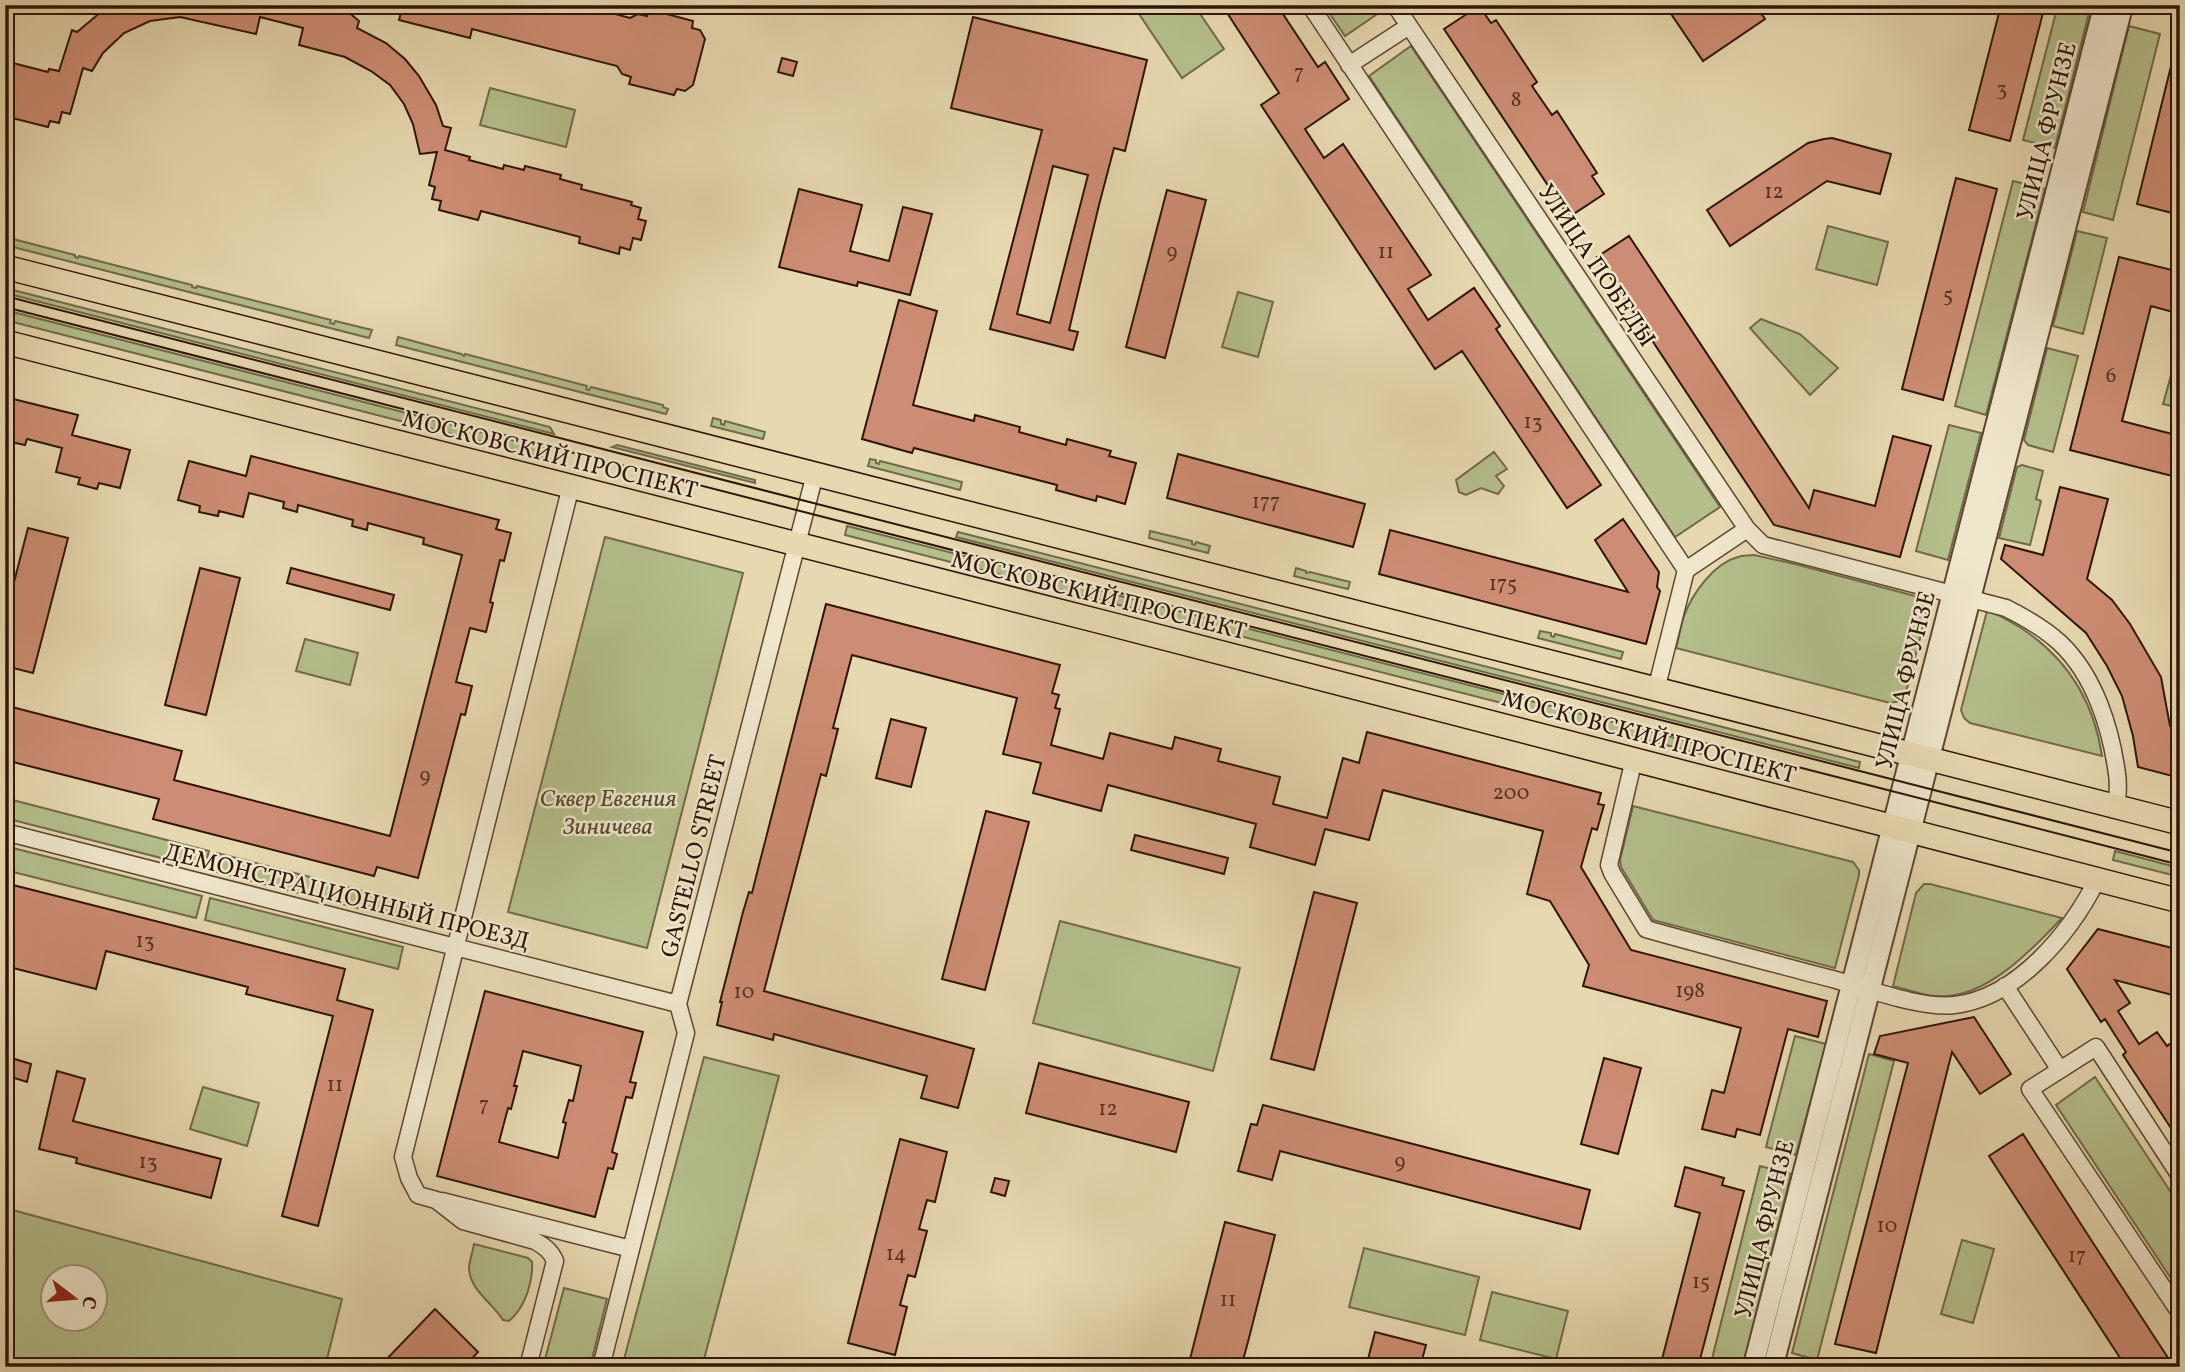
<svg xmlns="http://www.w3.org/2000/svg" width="2185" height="1372" font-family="Vollkorn,serif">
<rect width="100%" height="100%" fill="#e7d8b0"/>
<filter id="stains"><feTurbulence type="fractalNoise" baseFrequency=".00286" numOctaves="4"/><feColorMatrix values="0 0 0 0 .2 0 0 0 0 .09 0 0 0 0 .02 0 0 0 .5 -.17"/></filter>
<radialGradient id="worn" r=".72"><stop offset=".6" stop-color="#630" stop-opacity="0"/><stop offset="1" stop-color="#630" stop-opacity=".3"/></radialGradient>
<path fill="#b4bf8c" stroke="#726a4a" stroke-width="2" fill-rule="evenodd" d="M 1133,5 L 1194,5 L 1224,49 L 1182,78 Z
M 1324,5 L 1384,5 L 1386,8 L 1345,36 Z
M 2058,5 L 2091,5 L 2055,148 L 2023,140 Z
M 2129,26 L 2160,34 L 2113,220 L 2083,212 Z
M 1411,46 L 1720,507 L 1675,537 L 1369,76 Z
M 490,88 L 575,110 L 566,147 L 480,125 Z
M 2013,181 L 2045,189 L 1986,415 L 1955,406 Z
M 1828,226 L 1888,242 L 1877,285 L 1816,269 Z
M 2077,231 L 2107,238 L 2083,334 L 2053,326 Z
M 5,237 L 75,255 L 75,257 L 78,258 L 79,256 L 192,285 L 192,287 L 196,288 L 197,286 L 331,320 L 330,323 L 334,324 L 335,321 L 372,330 L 369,338 L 5,245 Z
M 5,288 L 550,427 L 554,434 L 5,293 Z
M 1238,292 L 1273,302 L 1258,357 L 1222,347 Z
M 5,310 L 551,450 L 545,458 L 5,320 Z
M 1761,319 L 1800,334 L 1838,368 L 1810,395 L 1750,328 Z
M 398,337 L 461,354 L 464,356 L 465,354 L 587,386 L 586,389 L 589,390 L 591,387 L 663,405 L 663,407 L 668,409 L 666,414 L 396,345 Z
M 2180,343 L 2180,408 L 2163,404 Z
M 2047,348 L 2078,356 L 2053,452 L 2028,445 L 2024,440 Z
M 713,418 L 721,420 L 721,424 L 724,425 L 725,421 L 765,432 L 763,439 L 711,426 Z
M 1949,425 L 1981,433 L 1948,560 L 1916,551 Z
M 617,445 L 755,480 L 755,483 L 612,447 Z
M 1494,452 L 1507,469 L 1496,476 L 1504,486 L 1498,494 L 1481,488 L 1466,495 L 1459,492 L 1456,480 Z
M 870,459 L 876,460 L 876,463 L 879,464 L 880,461 L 962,482 L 960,490 L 868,466 Z
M 2022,465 L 2043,471 L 2036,499 L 2041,501 L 2030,545 L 1999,538 L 2017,467 Z
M 847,526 L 1703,745 L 1701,754 L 845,535 Z
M 1150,531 L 1192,541 L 1192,544 L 1195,545 L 1196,542 L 1210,546 L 1208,553 L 1149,538 Z
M 958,532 L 1860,762 L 1859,768 L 956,537 Z
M 605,537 L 743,573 L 647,948 L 508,912 Z
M 1754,555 L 1795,564 L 1930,600 L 1906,692 L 1900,701 L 1890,703 L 1676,648 C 1679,637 1681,626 1684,616 C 1692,594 1714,563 1738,557 C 1743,555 1749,556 1754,555 Z
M 1296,568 L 1306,571 L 1306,573 L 1310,572 L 1350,582 L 1348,589 L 1294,576 Z
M 1987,611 C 1999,614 2011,622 2021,628 C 2067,658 2094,702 2102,756 L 1970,723 L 1964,718 L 1961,710 Z
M 1540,631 L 1551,633 L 1551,636 L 1554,637 L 1555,634 L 1623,652 L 1621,659 L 1538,638 Z
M 305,639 L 358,653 L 350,685 L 296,671 Z
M 5,798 L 209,851 L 204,869 L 5,818 Z
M 1633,806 L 1853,862 L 1859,870 L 1859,875 L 1835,968 L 1653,920 L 1621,867 L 1620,860 Z
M 5,846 L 202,896 L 196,918 L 5,870 Z
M 2115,851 L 2180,868 L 2180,877 L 2113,860 Z
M 217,853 L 314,878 L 310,896 L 213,871 Z
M 324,881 L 416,905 L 411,922 L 320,898 Z
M 1924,884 L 1930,884 L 2062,918 C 2032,950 1984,1001 1935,996 C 1921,995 1907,989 1893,986 L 1916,893 Z
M 210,898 L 403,947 L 398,969 L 205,920 Z
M 1060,921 L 1240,968 L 1213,1071 L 1033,1023 Z
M 1795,1036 L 1826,1044 L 1796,1155 L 1766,1147 Z
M 1869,1054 L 1894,1061 L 1817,1360 L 1792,1353 Z
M 704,1057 L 779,1076 L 702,1367 L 622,1367 Z
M 2095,1077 L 2180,1206 L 2180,1292 L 2056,1105 Z
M 203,1087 L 259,1103 L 247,1146 L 190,1129 Z
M 1760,1166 L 1791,1174 L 1743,1367 L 1710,1367 Z
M 5,1208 L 342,1299 L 325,1367 L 5,1367 ZM 52,1278 L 94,1278 L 94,1320 L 52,1320 Z
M 1962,1240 L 1994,1249 L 1973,1323 L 1941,1314 Z
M 474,1244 L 528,1258 L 532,1262 C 533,1282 525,1308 509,1321 L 503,1320 C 492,1302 469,1290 469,1267 C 470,1259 473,1251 474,1244 Z
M 1364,1248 L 1479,1277 L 1465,1335 L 1349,1307 Z
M 564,1288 L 607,1299 L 590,1367 L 543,1367 Z
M 1492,1292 L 1568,1311 L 1556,1359 L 1480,1340 Z"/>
<path fill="#cd8d74" stroke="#2f1507" stroke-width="2" fill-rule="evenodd" d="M 114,5 L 340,5 L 359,21 L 357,28 L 386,43 L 405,59 L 419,76 L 436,105 L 443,126 L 451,128 L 445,150 L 470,157 L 469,160 L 503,169 L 504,165 L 524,170 L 525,166 L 561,175 L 560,179 L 582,185 L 581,189 L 632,202 L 631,205 L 641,208 L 638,219 L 646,221 L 641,240 L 633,238 L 630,250 L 620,247 L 619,254 L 579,243 L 580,237 L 481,211 L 478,220 L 439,210 L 441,201 L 432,199 L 435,187 L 429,185 L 437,152 L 420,154 L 413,124 L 404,104 L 390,85 L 371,71 L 345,57 L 299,45 L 303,28 L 260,17 L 256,34 L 180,17 L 150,21 L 124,33 L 103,53 L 92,71 L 83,68 L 70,114 L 62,112 L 59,123 L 50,121 L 48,127 L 8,117 L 9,110 L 5,109 L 5,61 L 48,72 L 49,69 L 59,71 L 72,30 L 77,32 L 102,11 Z
M 403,5 L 582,5 L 630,18 L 638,14 L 647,16 L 648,9 L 693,21 L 692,28 L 700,30 L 705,39 L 693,85 L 685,91 L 677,89 L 674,95 L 629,84 L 631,77 L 622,74 L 617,66 L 472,29 L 470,38 L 399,20 Z
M 1222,5 L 1277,5 L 1318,67 L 1325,62 L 1349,99 L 1305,129 L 1324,158 L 1343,144 L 1431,275 L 1408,289 L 1428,320 L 1474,288 L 1500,326 L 1496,329 L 1601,485 L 1567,508 L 1462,351 L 1435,369 L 1261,105 L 1279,93 Z
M 1665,5 L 1755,5 L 1765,19 L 1703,61 Z
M 2001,5 L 2045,5 L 2010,141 L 1969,130 Z
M 1479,6 L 1491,23 L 1496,20 L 1537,82 L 1532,86 L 1552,115 L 1557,111 L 1597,173 L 1592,176 L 1604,194 L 1569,217 L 1444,29 Z
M 973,17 L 1147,60 L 1125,151 L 1114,148 L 1099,205 L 1069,330 L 1078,332 L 1073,350 L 990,329 L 1042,130 L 951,108 ZM 1053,166 L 1088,175 L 1050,323 L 1017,314 Z
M 2174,54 L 2180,54 L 2180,198 L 2176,214 L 2137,204 Z
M 782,58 L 797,62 L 793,76 L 778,72 Z
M 1832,138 L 1891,154 L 1880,194 L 1827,181 L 1730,246 L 1707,210 L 1808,143 L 1824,139 Z
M 1956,178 L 1997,189 L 1943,400 L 1902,389 Z
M 799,189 L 862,205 L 850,251 L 889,261 L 903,207 L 932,214 L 910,295 L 858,282 L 857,286 L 779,267 Z
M 1167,190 L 1206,200 L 1165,358 L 1126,347 Z
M 1629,236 L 1809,508 L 1814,490 L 1875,506 L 1893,436 L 1931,446 L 1900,557 L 1774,525 L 1597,257 Z
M 2119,257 L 2180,272 L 2180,314 L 2151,306 L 2122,421 L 2180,436 L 2180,478 L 2070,450 Z
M 899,300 L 937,311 L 913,405 L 974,421 L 975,415 L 1020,427 L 1019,432 L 1066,445 L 1067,439 L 1111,451 L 1109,456 L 1136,463 L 1125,504 L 1097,496 L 1096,501 L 1056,490 L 1057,485 L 914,448 L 912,453 L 862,439 Z
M 5,397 L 78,415 L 72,435 L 130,450 L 120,488 L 99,483 L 97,489 L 78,484 L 80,478 L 56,472 L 62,448 L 27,439 L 25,445 L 11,442 L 13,435 L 5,433 Z
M 1178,454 L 1365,504 L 1353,547 L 1167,498 Z
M 251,456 L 499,520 L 496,529 L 511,533 L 504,561 L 500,560 L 490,602 L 493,603 L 486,632 L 470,628 L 456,682 L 472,686 L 465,715 L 461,714 L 418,878 L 377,867 L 374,876 L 153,819 L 159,799 L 5,760 L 5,718 L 8,706 L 182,751 L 174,780 L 390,836 L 462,555 L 423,544 L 424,538 L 368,523 L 367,530 L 352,526 L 353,520 L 298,505 L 297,512 L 283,508 L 284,502 L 249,493 L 243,517 L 219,511 L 218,516 L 199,512 L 200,506 L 178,500 L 189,461 L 246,476 Z
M 2060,487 L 2108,499 L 2087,579 L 2112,600 L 2130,624 L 2161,677 L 2170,726 L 2180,728 L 2180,778 L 2138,767 L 2133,736 L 2122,696 L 2107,666 L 2086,633 L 2001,559 L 2005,545 L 2043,555 Z
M 1623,519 L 1659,572 L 1657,587 L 1660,591 L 1646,644 L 1379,574 L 1390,530 L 1628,592 L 1595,540 Z
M 28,528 L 68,538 L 33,673 L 5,666 L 5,617 Z
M 200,568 L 240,578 L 206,715 L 165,705 Z
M 291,568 L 394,595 L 390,610 L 287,583 Z
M 826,604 L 1060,665 L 1052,693 L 1059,695 L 1055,708 L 1060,709 L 1051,745 L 1103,759 L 1110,733 L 1172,749 L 1175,737 L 1221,749 L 1218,761 L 1280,777 L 1273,804 L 1327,818 L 1343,758 L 1359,763 L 1367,732 L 1601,793 L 1598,804 L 1604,805 L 1597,830 L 1592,828 L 1581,867 L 1631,950 L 1827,1001 L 1818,1037 L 1788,1029 L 1760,1135 L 1737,1129 L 1735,1137 L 1702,1129 L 1712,1090 L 1724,1093 L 1741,1028 L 1583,986 L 1589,965 L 1550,901 L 1527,894 L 1543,831 L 1383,790 L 1369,840 L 1325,829 L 1315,865 L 1250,847 L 1256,824 L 1108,785 L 1101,811 L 1033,793 L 1041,763 L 1003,754 L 1017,698 L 852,655 L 833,728 L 838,729 L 826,776 L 821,774 L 764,991 L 974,1049 L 958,1108 L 921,1098 L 927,1076 L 774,1034 L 773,1040 L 717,1025 L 722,1002 L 720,1002 L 743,912 L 749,892 L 752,893 L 758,869 Z
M 891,719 L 926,728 L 911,787 L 876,778 Z
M 986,811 L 1029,822 L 985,990 L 942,979 Z
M 1135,835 L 1228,858 L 1224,874 L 1131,850 Z
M 5,883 L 345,969 L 337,1000 L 373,1010 L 318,1226 L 282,1216 L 333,1016 L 246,994 L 248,987 L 106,951 L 96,989 L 5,966 Z
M 1314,892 L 1357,903 L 1314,1070 L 1271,1059 Z
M 2098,929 L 2180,950 L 2180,997 L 2115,980 L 2130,1003 L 2118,1011 L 2139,1044 L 2157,1032 L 2167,1046 L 2174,1041 L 2180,1050 L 2180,1142 L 2123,1055 L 2126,1052 L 2115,1035 L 2105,1019 L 2101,1022 L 2067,969 Z
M 485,991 L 643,1032 L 630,1082 L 636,1083 L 632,1098 L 626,1097 L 612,1152 L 617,1154 L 613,1169 L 608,1168 L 595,1217 L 437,1176 ZM 523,1051 L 581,1066 L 573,1101 L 569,1100 L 563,1122 L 566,1123 L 558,1158 L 499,1142 L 508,1108 L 511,1109 L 517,1086 L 514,1086 Z
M 1974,1017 L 2011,1074 L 1980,1094 L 1952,1052 L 1876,1353 L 1835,1344 L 1908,1063 L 1874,1054 L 1880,1036 Z
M 5,1056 L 31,1064 L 27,1082 L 5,1075 Z
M 1604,1058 L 1641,1068 L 1618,1154 L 1581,1144 Z
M 1039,1063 L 1189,1102 L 1176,1152 L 1026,1113 Z
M 57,1071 L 85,1079 L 73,1121 L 221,1159 L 211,1198 L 76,1163 L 77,1158 L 39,1149 Z
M 1263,1105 L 1590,1190 L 1580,1229 L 1280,1151 L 1272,1180 L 1238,1171 L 1251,1124 L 1257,1125 Z
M 2023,1134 L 2095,1246 L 2174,1367 L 2126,1367 L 2005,1181 L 1989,1156 Z
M 900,1139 L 947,1152 L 935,1202 L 927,1200 L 919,1229 L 927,1231 L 915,1277 L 908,1275 L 900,1305 L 907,1307 L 895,1355 L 848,1343 Z
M 1685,1167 L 1724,1178 L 1722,1185 L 1744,1191 L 1698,1367 L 1660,1367 L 1700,1213 L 1675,1206 Z
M 995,1178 L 1009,1181 L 1005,1196 L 991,1192 Z
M 1225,1222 L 1275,1235 L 1249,1338 L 1242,1364 L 1232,1361 L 1231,1367 L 1188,1367 Z
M 435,1309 L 478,1352 L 464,1367 L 379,1367 Z
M 1375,1332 L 1426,1345 L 1420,1367 L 1366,1367 Z"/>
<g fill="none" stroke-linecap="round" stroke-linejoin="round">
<defs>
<path id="minor" d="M 1310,5 L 1686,570
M 1395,5 L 1747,529 L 1763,545 L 2006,608 C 2026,618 2044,628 2060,643 C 2095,676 2111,729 2117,774 C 2119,785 2117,796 2117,807
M 1349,65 L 1409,26
M 1656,690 L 1686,570 L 1747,529
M 1634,759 L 1609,865 L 1612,873 L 1646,929 C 1709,947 1772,963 1836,980 C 1869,989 1922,1009 1955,1005 C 2018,997 2070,933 2097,880
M 5,832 L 678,1004
M 2005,986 L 2060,1070
M 2180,1176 L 2096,1047 L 2030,1089 L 2180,1313
M 442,1201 L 631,1249
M 528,1367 L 555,1261 C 551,1251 544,1246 535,1241 L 463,1221 L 436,1200 L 418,1195 L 409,1178 L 403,1157 L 571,486
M 601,1367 L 686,1033 L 678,1004 L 815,474"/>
<path id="tertiary" d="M 1753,1367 L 2104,5
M 1773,1367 L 2123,5"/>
<path id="primary" d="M 5,267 L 2180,823
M 5,342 L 1110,624 L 2180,901"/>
</defs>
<use href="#minor" stroke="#5d4631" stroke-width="19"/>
<use href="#tertiary" stroke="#5d4631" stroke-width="23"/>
<use href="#primary" stroke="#2f1507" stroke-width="26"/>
<use href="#minor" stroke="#efe6cc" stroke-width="16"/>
<use href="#tertiary" stroke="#efe6cc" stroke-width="19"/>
<use href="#primary" stroke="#e7d8b0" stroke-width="23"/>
<path stroke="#2f1507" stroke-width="2" d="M 5,296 L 2180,853
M 5,307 L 2180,865"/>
</g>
<g text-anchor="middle" stroke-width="5" stroke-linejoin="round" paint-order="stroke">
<g font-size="21" fill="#563322">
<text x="1299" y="79">7</text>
<text x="2002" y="95">3</text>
<text x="1516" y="106">8</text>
<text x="1774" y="198">12</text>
<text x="1172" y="258">9</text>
<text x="1386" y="258">11</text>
<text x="1948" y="301">5</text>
<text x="2111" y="382">6</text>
<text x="1533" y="428">13</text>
<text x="1266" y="508">177</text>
<text x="1503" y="590">175</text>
<text x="425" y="782">9</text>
<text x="1511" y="799">200</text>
<text x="145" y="947">13</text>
<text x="1690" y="997">198</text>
<text x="744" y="998">10</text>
<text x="335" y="1091">11</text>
<text x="484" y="1111">7</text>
<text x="1108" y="1115">12</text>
<text x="148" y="1168">13</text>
<text x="1400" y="1168">9</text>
<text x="1887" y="1232">10</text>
<text x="896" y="1260">14</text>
<text x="2077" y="1262">17</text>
<text x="1701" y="1288">15</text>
<text x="1228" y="1306">11</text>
</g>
<g font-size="24" fill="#2f1507" stroke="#efe6cc">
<text transform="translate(2046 131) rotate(-76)" y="8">УЛИЦА ФРУНЗЕ</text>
<text transform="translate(1597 265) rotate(56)" y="8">УЛИЦА ПОБЕДЫ</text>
<text transform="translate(550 454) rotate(14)" y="8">МОСКОВСКИЙ ПРОСПЕКТ</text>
<text transform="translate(1099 595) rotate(14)" y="8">МОСКОВСКИЙ ПРОСПЕКТ</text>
<text transform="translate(1905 680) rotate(-76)" y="8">УЛИЦА ФРУНЗЕ</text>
<text transform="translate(1649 736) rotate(15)" y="8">МОСКОВСКИЙ ПРОСПЕКТ</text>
<text transform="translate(693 856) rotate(-76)" y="8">GASTELLO STREET</text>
<text transform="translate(347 896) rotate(14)" y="8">ДЕМОНСТРАЦИОННЫЙ ПРОЕЗД</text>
<text transform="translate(1764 1229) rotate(-76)" y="8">УЛИЦА ФРУНЗЕ</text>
</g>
<g font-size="24" font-style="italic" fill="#57482f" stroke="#efe6cc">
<text x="608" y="806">Сквер Евгения<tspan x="608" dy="28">Зиничева</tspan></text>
</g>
</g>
<rect width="2185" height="1372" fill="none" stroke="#e7d8b0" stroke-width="28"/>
<rect x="7" y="7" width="2171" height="1358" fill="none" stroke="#2f1507" stroke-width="3.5"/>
<rect x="14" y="14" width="2157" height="1344" fill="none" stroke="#2f1507" stroke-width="2"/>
<g transform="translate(74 1298) rotate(106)"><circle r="33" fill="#efe6cc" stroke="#a2927d" stroke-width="2"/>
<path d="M0-5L12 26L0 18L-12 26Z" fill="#8f2418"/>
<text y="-10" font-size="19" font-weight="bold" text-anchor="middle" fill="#2f1507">С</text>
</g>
<rect width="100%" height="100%" filter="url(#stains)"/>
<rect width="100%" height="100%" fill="url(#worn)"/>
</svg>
